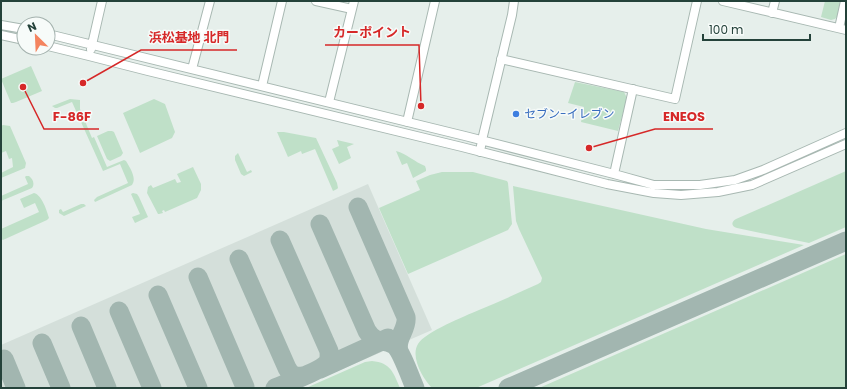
<svg xmlns="http://www.w3.org/2000/svg" width="847" height="389" font-family="Poppins,'Noto Sans JP',sans-serif">
<rect width="100%" height="100%" fill="#e6efeb"/>
<path fill="#d4dfda" d="M 368,184 L 432,330 L 299,388 L 1,388 L 1,345 Z"/>
<path fill="#bfe0c8" d="M 825,1 L 841,1 L 837,17 L 835,19 L 831,20 L 821,17 Z
M 31,66 L 42,91 L 16,102 L 13,103 L 11,103 L 1,79 Z
M 575,82 L 624,92 L 627,98 L 618,131 L 581,122 L 584,107 L 568,103 Z
M 70,99 L 80,100 L 80,109 L 92,138 L 94,137 L 107,167 L 124,160 L 126,161 C 130,168 137,178 132,185 L 95,202 L 94,200 L 97,197 L 128,183 L 120,164 L 103,171 L 72,102 L 57,108 L 55,108 L 52,106 Z
M 154,99 L 165,104 L 175,132 L 172,138 L 140,153 L 123,113 Z
M 3,125 L 10,126 L 26,163 L 25,168 L 1,178 L 1,173 L 13,167 L 12,158 L 9,159 L 6,151 L 1,153 L 1,126 Z
M 108,131 L 112,131 L 114,132 L 123,153 L 121,156 L 110,161 L 107,159 L 97,136 Z
M 277,132 L 284,132 L 316,138 L 337,183 L 338,188 L 337,189 L 333,191 L 315,149 L 302,154 L 301,151 L 288,157 Z
M 337,140 L 354,144 L 347,147 L 351,158 L 339,164 L 332,149 L 339,146 Z
M 396,151 C 407,154 415,162 425,166 L 426,169 L 426,171 L 413,178 L 407,163 L 402,165 Z
M 238,153 L 247,172 L 251,170 L 252,172 L 244,176 L 241,174 L 235,160 L 235,156 Z
M 193,167 L 201,184 L 201,190 L 197,198 L 165,212 L 164,210 L 162,211 L 163,213 L 159,214 L 158,214 L 147,193 L 148,187 L 151,185 L 153,188 L 175,179 L 177,183 L 181,182 L 177,174 Z
M 846,171 L 846,227 L 809,243 L 737,228 C 731,226 731,222 736,219 Z
M 442,172 L 473,172 L 507,181 L 508,183 L 512,224 L 508,230 L 408,274 L 379,208 L 420,190 L 416,181 L 430,175 Z
M 26,176 L 29,176 C 33,179 35,184 32,188 L 1,201 L 1,196 L 28,184 L 25,177 Z
M 513,186 L 706,229 L 804,245 L 476,388 L 432,388 C 423,379 410,357 418,344 C 425,332 465,316 479,310 C 499,302 518,293 538,284 L 541,282 L 542,278 L 519,229 L 516,221 Z
M 34,193 C 42,195 47,211 49,218 L 47,220 L 3,240 L 1,239 L 1,229 L 39,212 L 35,203 L 24,208 L 20,199 Z
M 133,193 L 137,194 L 139,197 L 148,217 L 135,223 L 132,217 L 140,214 L 131,194 Z
M 81,204 L 84,204 L 86,206 L 64,216 L 59,213 L 59,210 L 61,209 L 63,212 Z
M 846,254 L 846,388 L 539,388 Z
M 372,361 C 391,363 393,372 400,388 L 306,388 L 365,362 Z"/>
<g fill="none" stroke-linecap="round" stroke-linejoin="round">
<path stroke="#a2b6b0" stroke-width="19" d="M 358,207 L 406,317 C 408,330 395,338 399,351
M 320,224 L 367,331 C 376,345 384,338 394,345 C 401,350 411,379 415,388
M 239,259 L 287,368 C 291,375 294,377 303,376
M 198,277 L 245,387
M 158,295 L 198,388
M 119,311 L 152,388
M 81,326 L 107,388
M 42,343 L 61,388
M 4,359 L 16,388
M 320,369 L 388,338
M 275,388 C 286,383 321,371 327,363 C 330,359 329,356 329,351 L 280,240
M 508,388 L 846,241"/>
<defs>
<path id="minor" d="M 316,1 L 352,9
M 723,1 L 846,30
M 772,13 L 775,1
M 1,25 L 24,29
M 839,28 L 845,1
M 48,34 L 465,136 L 614,174 L 654,185 L 700,185 L 735,180 L 763,170 L 846,133
M 1,35 L 24,40
M 48,46 L 89,56 L 148,71 L 462,147 L 607,184 L 654,193 L 681,195 L 718,192 L 752,185 L 846,144
M 91,49 L 102,1
M 501,59 L 675,99 L 697,1
M 192,69 L 210,1
M 262,86 L 282,1
M 329,102 L 354,1
M 407,122 L 435,1
M 480,152 L 482,140 L 512,15 L 514,1
M 614,174 L 633,89"/>
</defs>
<use href="#minor" stroke="#a8b8b2" stroke-width="10"/>
<use href="#minor" stroke="#fff" stroke-width="8"/>
</g>
<circle fill="#3f7fe0" stroke="#f7fbf9" stroke-width="1.5" cx="516" cy="114" r="4"/>
<g text-anchor="middle" stroke-width="3" stroke-linejoin="round" paint-order="stroke">
<g font-size="12" fill="#366cbe" stroke="#f7fbf9" text-anchor="start">
<text x="524" y="118">セブン-イレブン</text>
</g>
</g>
<path fill="none" stroke="#d62828" stroke-width="1.5" d="M421 106L419 45H325M83 83L141 50H237M589 148L655 129H713M23 87L44 129H99"/>
<g fill="#d62828" stroke="#f7fbf9" stroke-width="1.5">
<circle cx="421" cy="106" r="4"/>
<circle cx="83" cy="83" r="4"/>
<circle cx="589" cy="148" r="4"/>
<circle cx="23" cy="87" r="4"/>
</g>
<g font-size="13" text-anchor="middle" font-weight="bold" fill="#d62828" stroke="#f7fbf9" stroke-width="3" stroke-linejoin="round" paint-order="stroke">
<text x="372" y="37">カーポイント</text>
<text x="189" y="42">浜松基地 北門</text>
<text x="684" y="121">ENEOS</text>
<text x="72" y="121">F-86F</text>
</g>
<rect width="847" height="389" fill="none" stroke="#24423a" stroke-width="4"/>
<g transform="translate(36 36) rotate(336)"><circle r="19" fill="#f7fbf9" stroke="#a3b1ad"/>
<path d="M0-3L7 15L0 10L-7 15Z" fill="#f4845f"/>
<text y="-6" font-size="11" font-weight="bold" text-anchor="middle" fill="#24423a">N</text>
</g>
<path d="M703 34v6h107v-6" fill="none" stroke="#24423a" stroke-width="2"/>
<text x="709" y="34" font-size="12" fill="#24423a" stroke="#f7fbf9" stroke-width="3" paint-order="stroke">100 m</text>
</svg>
